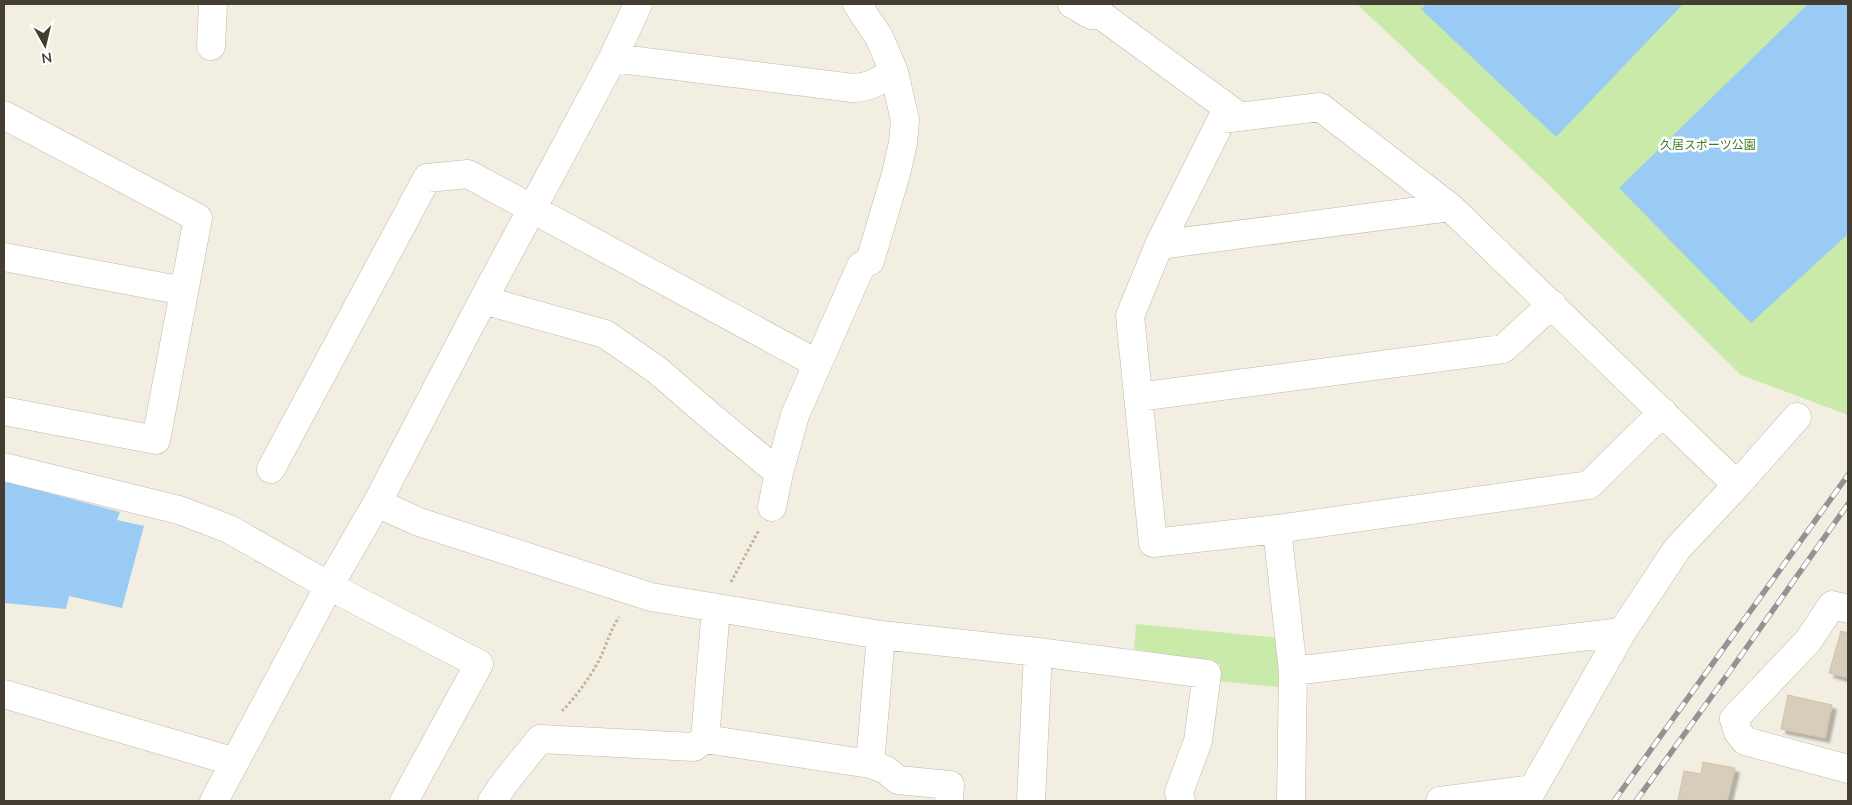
<svg xmlns="http://www.w3.org/2000/svg" width="1852" height="805" font-family="'Nunito Sans','Noto Sans JP',sans-serif">
<defs>
<filter id="shadow"><feDropShadow dx="4.5" dy="4.5" stdDeviation="1" flood-color="#0004"/></filter>
</defs>
<rect width="100%" height="100%" fill="#f2eee2"/>
<path fill="#c9eaa8" d="M 1357,4 L 1848,4 L 1848,415 L 1741,375 L 1548,184 Z
M 1136,624 L 1279,638 L 1278,687 L 1218,681 L 1220,664 L 1134,649 Z"/>
<path fill="#99cbf4" d="M 1427,4 L 1683,4 L 1556,137 L 1421,9 Z
M 1808,4 L 1848,4 L 1848,234 L 1751,323 L 1619,188 Z
M 4,481 L 120,512 L 117,520 L 144,526 L 122,608 L 69,596 L 66,609 L 4,603 Z"/>
<path fill="#d8cdba" stroke="#d0c3aa" filter="url(#shadow)" d="M 1841,631 L 1848,633 L 1848,678 L 1829,673 Z
M 1788,695 L 1832,705 L 1825,738 L 1781,729 Z
M 1703,762 L 1735,768 L 1727,801 L 1678,800 L 1684,771 L 1701,774 Z"/>
<g fill="none" stroke-linecap="round" stroke-linejoin="round">
<defs>
<path id="minor" d="M 1072,4 L 1091,15 L 1101,15 L 1240,117
M 211,46 L 213,4
M 613,58 L 853,88 C 869,88 880,80 894,72
M 4,115 L 198,218 L 156,440 L 4,411
M 1159,245 L 1450,207
M 4,257 L 184,291
M 483,300 L 605,334 L 657,370 L 709,415 L 779,473
M 1138,397 L 1503,349 L 1552,304
M 4,467 L 179,510 L 229,529 L 329,586 L 479,664 L 404,801
M 271,469 L 427,178 L 468,174 L 818,364
M 1737,485 L 1797,417
M 377,503 L 419,522 L 651,597 L 881,635 L 1038,652 L 1207,674 L 1198,741 L 1179,792 L 1181,801
M 772,507 L 779,473 L 795,415 L 861,266 L 870,261 L 896,174 L 903,143 L 905,120 L 894,72 L 879,37 L 857,4
M 1277,529 L 1293,671 L 1291,801
M 1848,609 L 1832,605 L 1808,641 L 1734,719 L 1738,732 L 1745,741 L 1848,769
M 1293,671 L 1622,632
M 4,694 L 235,762
M 705,739 L 716,609
M 870,764 L 881,635
M 214,801 L 329,586 L 377,503 L 483,300 L 613,58 L 638,4
M 492,801 L 506,781 L 540,739 L 694,747 L 705,739 L 870,764 L 886,770 L 898,780 L 950,785 L 949,801
M 1031,801 L 1038,652
M 1440,801 L 1532,789
M 1526,801 L 1622,632 L 1677,549 L 1737,485 L 1450,207 L 1320,107 L 1222,119 L 1159,245 L 1130,316 L 1153,543 L 1277,529 L 1589,485 L 1663,412"/>
</defs>
<use href="#minor" stroke="#c1b9a7" stroke-width="29"/>
<path stroke="#c1b395" stroke-width="3" stroke-dasharray="2.5 2.5" stroke-linecap="butt" d="M 731,582 L 759,530
M 562,711 C 575,698 588,680 597,664 C 606,648 609,632 619,617"/>
<use href="#minor" stroke="#fff" stroke-width="28"/>
<defs>
<path id="rail" d="M 1614,801 L 1848,475
M 1636,801 L 1730,671 L 1848,504"/>
</defs>
<use href="#rail" stroke="#939393" stroke-width="5.5"/>
<use href="#rail" stroke="#fff" stroke-width="4" stroke-dasharray="11" stroke-linecap="butt"/>
</g>
<g text-anchor="middle" stroke-width="5" stroke-linejoin="round" paint-order="stroke">
<g font-size="12" fill="#407923" stroke="#fff">
<text x="1708" y="149">久居スポーツ公園</text>
</g>
</g>
<rect width="1852" height="805" fill="none" stroke="#443e32" stroke-width="10"/>
<g transform="translate(45 45) rotate(172)" stroke="#ffffff" stroke-width="4" paint-order="stroke">
<path d="M0-4L9 19L0 12L-9 19Z" fill="#443e32"/>
<text y="-8" font-size="14" font-weight="bold" text-anchor="middle" fill="#443e32">N</text>
</g>
</svg>
